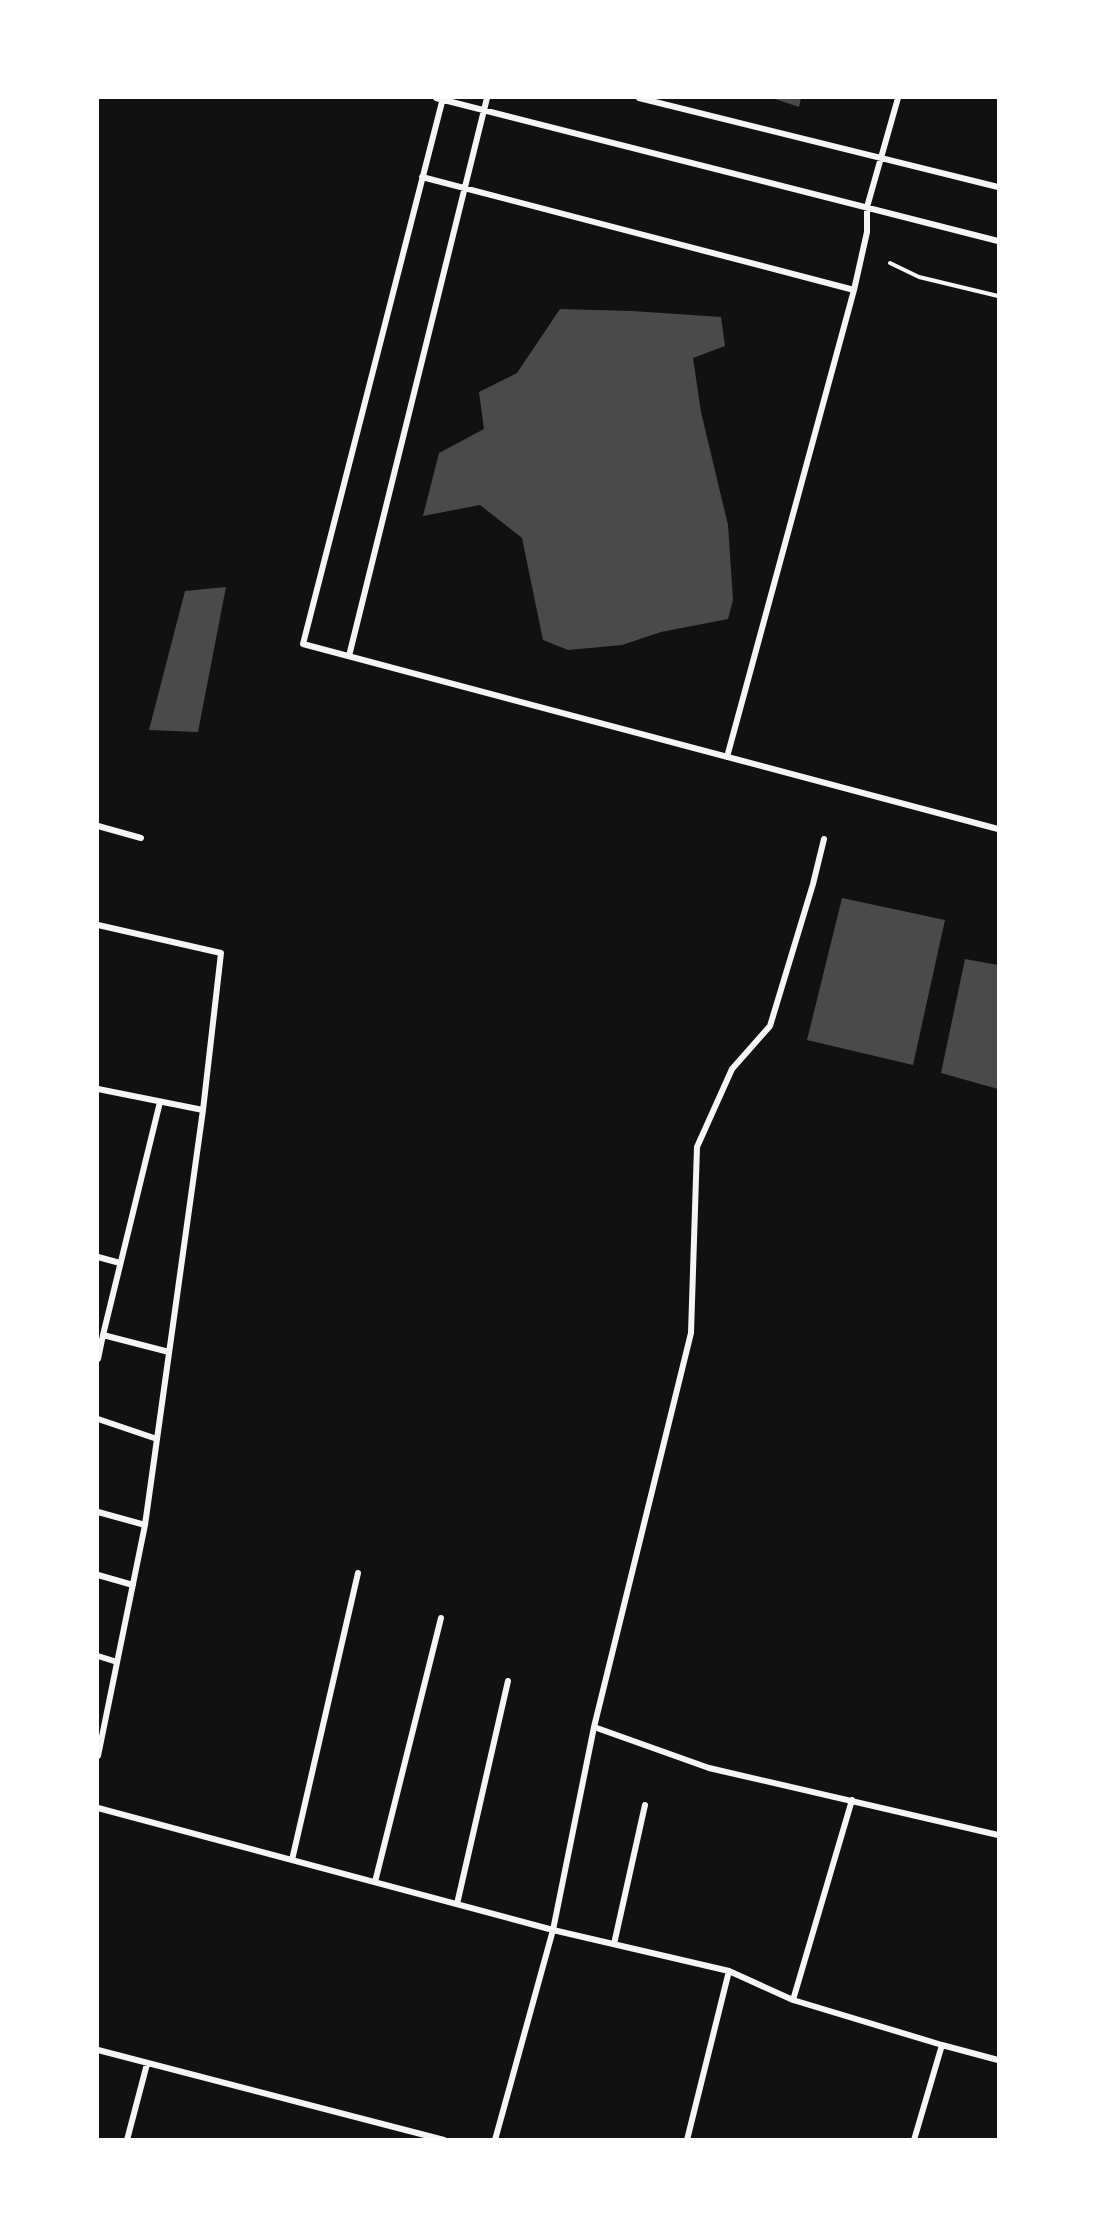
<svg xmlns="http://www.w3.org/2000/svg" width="1096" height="2237" font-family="'Sofia Sans Condensed',sans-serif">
<rect width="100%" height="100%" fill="#111"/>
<path fill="#4a4a4a" d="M 772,98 L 801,98 L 799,107 Z
M 560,309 L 632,311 L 721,317 L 725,346 L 693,358 L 701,412 L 728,525 L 733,600 L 728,619 L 661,632 L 622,645 L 568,650 L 543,640 L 522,538 L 480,505 L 423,516 L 439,453 L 484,429 L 479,392 L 517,373 Z
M 226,587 L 198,732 L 149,730 L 185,591 Z
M 842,898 L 945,920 L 913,1065 L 807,1040 Z
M 965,959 L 998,965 L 998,1089 L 941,1073 Z"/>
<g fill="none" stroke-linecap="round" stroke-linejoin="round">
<path stroke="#f5f5f5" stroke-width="4" d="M 890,263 L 919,277 L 998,296"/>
<path stroke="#f5f5f5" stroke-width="6" d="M 436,98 L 998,241
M 443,98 L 303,644 L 998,829
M 639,98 L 998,187
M 422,177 L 854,290
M 349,656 L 487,98
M 727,757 L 854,290 L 867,232 L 867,207 L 898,98
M 98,826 L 141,838
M 98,925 L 221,953 L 203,1110 L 145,1525 L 98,1756
M 98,1089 L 203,1110
M 160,1102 L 103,1335 L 169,1352
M 98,1257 L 120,1263
M 98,1359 L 103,1335
M 98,1419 L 157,1439
M 98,1512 L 145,1525
M 98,1575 L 133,1585
M 98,1656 L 117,1662
M 594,1727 L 709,1768 L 998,1835
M 98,1808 L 553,1930 L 729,1971 L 793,2000 L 942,2045 L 998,2060
M 292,1860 L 358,1573
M 375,1882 L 441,1618
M 457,1904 L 508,1681
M 614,1944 L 645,1805
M 793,2000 L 852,1800
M 98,2050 L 444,2140
M 127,2140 L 147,2064
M 495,2140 L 553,1930 L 594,1727 L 691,1333 L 697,1147 L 732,1069 L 770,1026 L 813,884 L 824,839
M 687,2140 L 729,1971
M 914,2140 L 942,2045"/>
</g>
<rect width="1096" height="2237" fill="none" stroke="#ffffff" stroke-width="198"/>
</svg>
